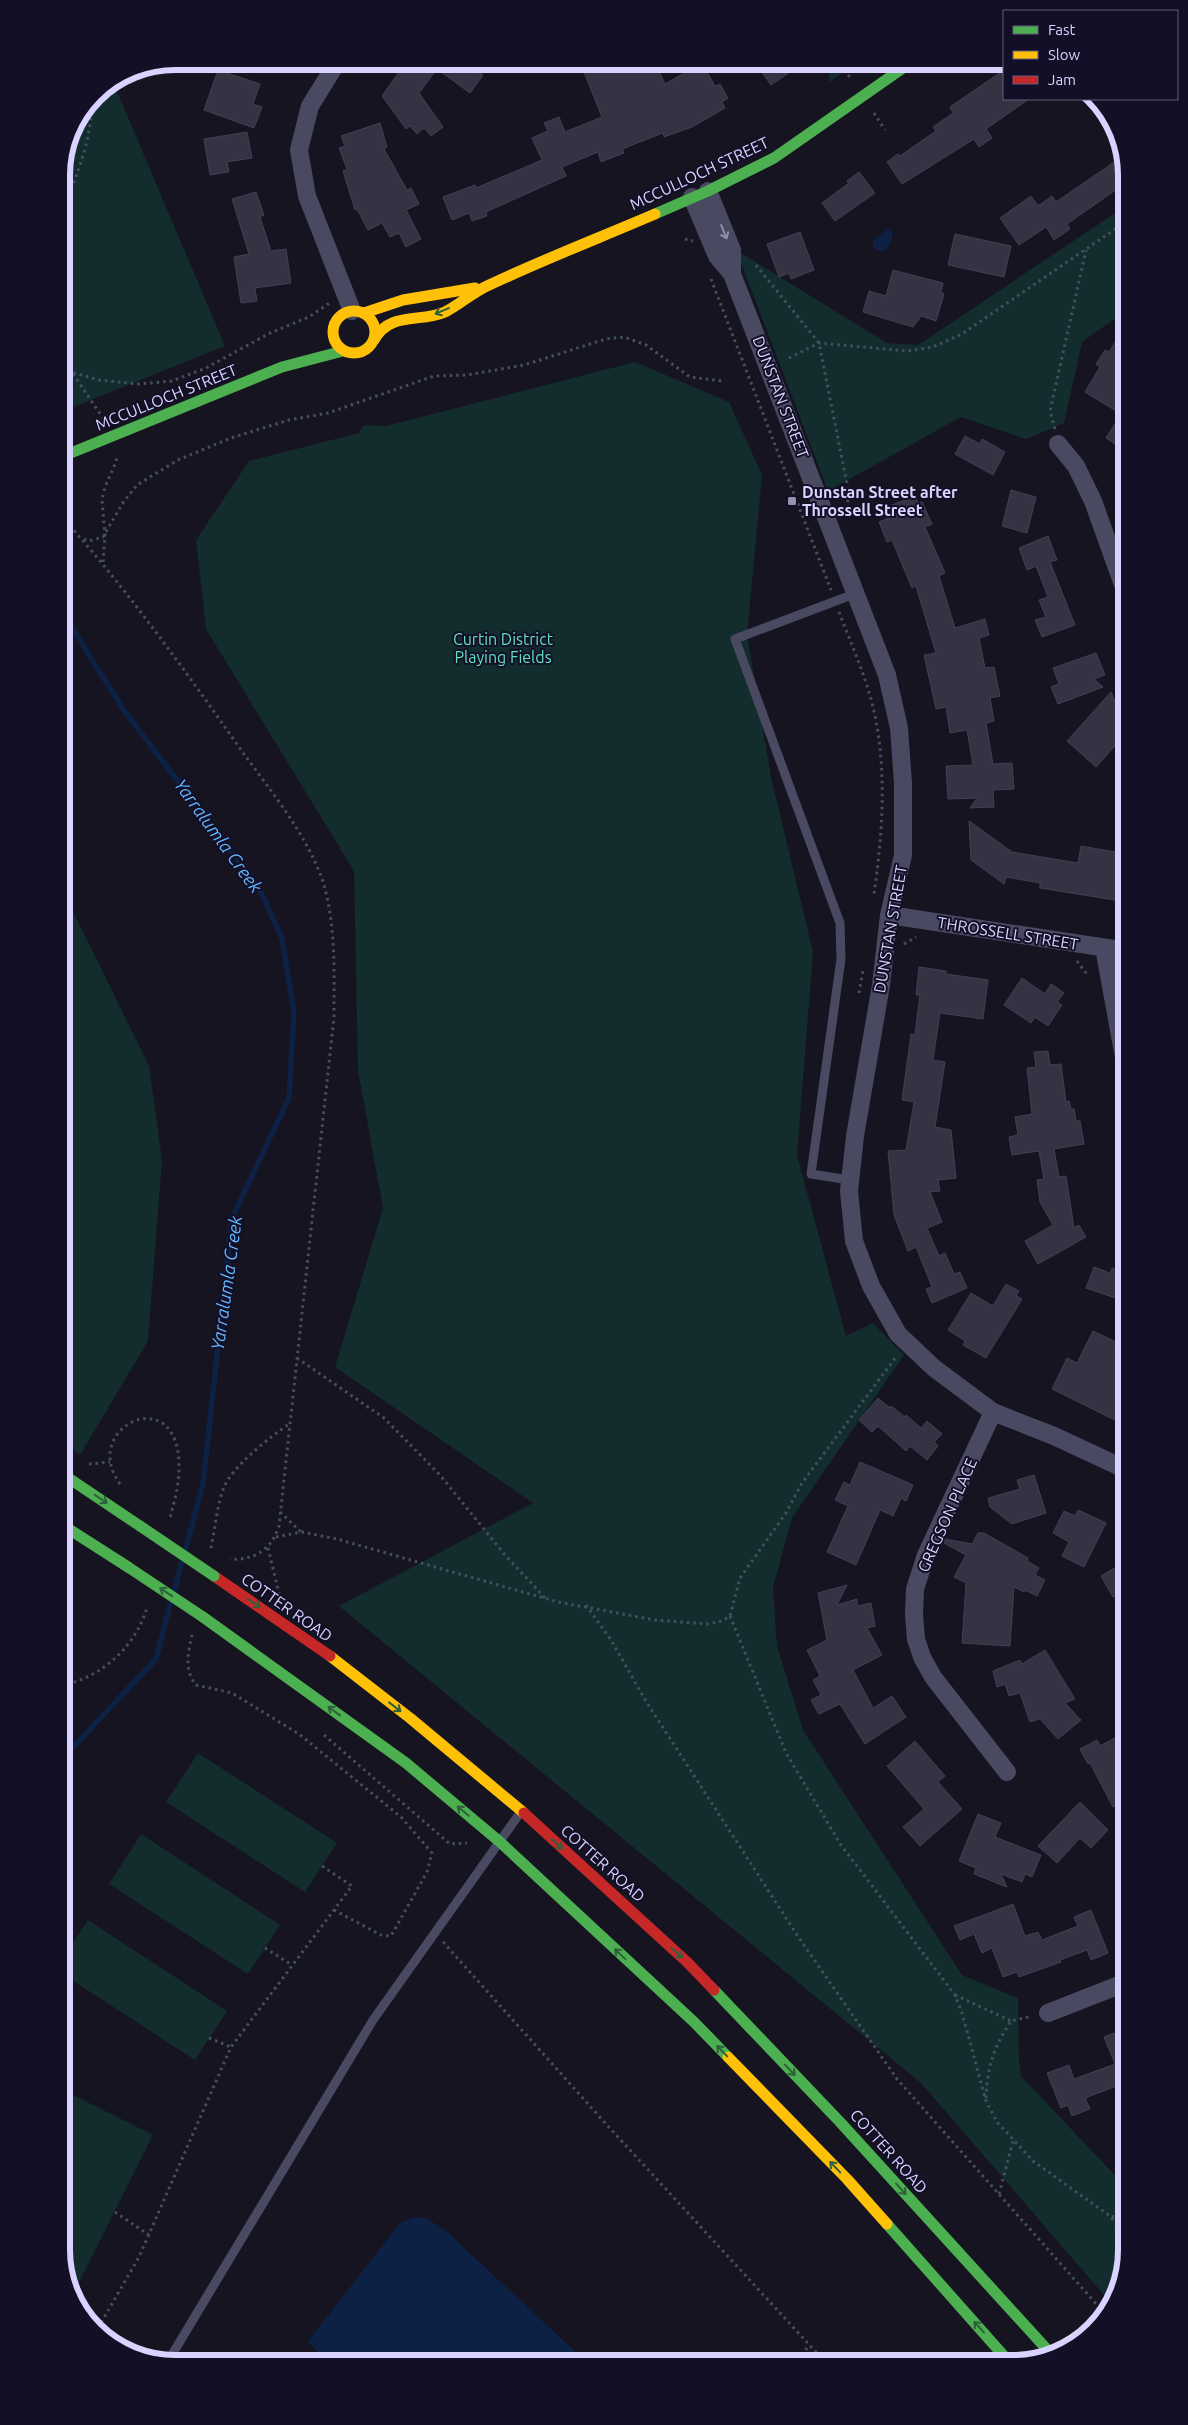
<svg xmlns="http://www.w3.org/2000/svg" width="1188" height="2425" font-family="Ubuntu,sans-serif">
<rect width="100%" height="100%" fill="#161421"/>
<path fill="#132c2d" d="M 827,61 L 859,61 L 830,82 Z
M 113,82 L 225,346 L 61,412 L 61,168 L 73,125 L 95,94 Z
M 1127,205 L 1127,310 L 1082,342 L 1064,423 L 1026,439 L 961,417 L 828,491 L 736,250 L 887,343 L 918,345 Z
M 635,362 L 729,402 L 762,475 L 747,635 L 771,777 L 813,952 L 797,1155 L 846,1336 L 873,1323 L 904,1355 L 792,1518 L 773,1587 L 777,1646 L 803,1730 L 962,1975 L 1018,1998 L 1019,2061 L 1021,2076 L 1127,2188 L 1127,2250 L 1111,2303 L 921,2083 L 339,1606 L 533,1503 L 335,1367 L 383,1208 L 358,1070 L 354,871 L 206,629 L 196,540 L 249,461 L 359,433 L 364,425 L 386,426 Z
M 61,887 L 149,1066 L 162,1160 L 148,1341 L 80,1455 L 61,1440 Z
M 198,1753 L 337,1843 L 305,1892 L 166,1802 Z
M 141,1834 L 280,1925 L 248,1974 L 109,1884 Z
M 88,1920 L 227,2011 L 195,2060 L 61,1973 L 61,1961 Z
M 61,2089 L 153,2135 L 78,2284 L 67,2278 L 61,2250 Z"/>
<path fill="#0d2144" d="M 888,229 L 893,232 L 891,242 L 884,251 L 877,250 L 873,246 L 873,241 Z
M 413,2217 L 426,2218 L 444,2229 L 581,2357 L 577,2364 L 329,2364 L 308,2342 L 312,2336 L 400,2223 Z"/>
<g fill="none" stroke-linecap="round" stroke-linejoin="round">
<path stroke="#0d2144" stroke-width="5.5" d="M 61,603 L 73,629 L 123,709 L 259,888 L 282,938 L 294,1013 L 289,1098 L 232,1218 L 203,1483 L 186,1548
M 175,1589 L 181,1564
M 61,1760 L 156,1659 L 170,1605"/>
</g>
<path fill="#343243" stroke="#433f54" d="M 407,61 L 465,61 L 483,75 L 470,93 L 437,69 L 419,93 L 443,127 L 431,136 L 424,128 L 417,134 L 410,126 L 406,129 L 382,96 Z
M 597,61 L 655,61 L 665,84 L 702,63 L 715,86 L 720,84 L 728,98 L 722,102 L 725,108 L 692,127 L 664,137 L 663,133 L 622,149 L 624,153 L 601,162 L 598,152 L 562,167 L 566,176 L 486,212 L 487,216 L 472,221 L 469,213 L 452,220 L 443,197 L 475,185 L 476,188 L 542,160 L 532,138 L 548,131 L 544,123 L 559,117 L 565,132 L 602,117 L 582,67 Z
M 754,61 L 783,61 L 790,72 L 771,85 Z
M 218,70 L 260,84 L 253,104 L 262,107 L 254,128 L 204,110 Z
M 1004,70 L 1004,99 L 1029,99 L 986,129 L 992,138 L 979,147 L 974,139 L 902,184 L 887,162 L 898,154 L 900,156 L 936,131 L 933,127 L 953,113 L 950,107 Z
M 380,123 L 387,147 L 384,149 L 407,190 L 411,188 L 419,204 L 406,210 L 421,239 L 406,247 L 399,233 L 390,237 L 382,223 L 368,230 L 357,209 L 355,210 L 343,171 L 347,169 L 339,148 L 345,146 L 341,136 Z
M 247,132 L 252,158 L 227,162 L 229,172 L 210,175 L 204,139 Z
M 1123,156 L 1127,182 L 1067,224 L 1070,229 L 1054,240 L 1046,227 L 1019,245 L 1000,218 L 1031,196 L 1038,206 L 1052,196 L 1056,202 Z
M 859,172 L 875,193 L 835,221 L 822,203 L 849,183 L 847,181 Z
M 256,192 L 264,215 L 260,217 L 271,251 L 286,249 L 291,283 L 255,288 L 257,301 L 241,303 L 234,257 L 249,254 L 232,199 Z
M 800,232 L 814,270 L 791,279 L 789,273 L 779,277 L 767,244 Z
M 955,234 L 1011,246 L 1004,277 L 948,265 Z
M 893,270 L 943,283 L 941,292 L 944,294 L 936,321 L 921,316 L 913,327 L 863,312 L 869,291 L 886,296 Z
M 1127,324 L 1127,452 L 1106,438 L 1121,414 L 1085,392 L 1100,367 L 1096,364 L 1105,350 L 1109,352 Z
M 965,436 L 980,444 L 982,439 L 1005,452 L 993,475 L 955,454 Z
M 1011,490 L 1036,497 L 1027,533 L 1002,526 Z
M 915,496 L 918,503 L 922,502 L 932,524 L 925,527 L 945,573 L 939,576 L 955,628 L 985,619 L 989,635 L 979,638 L 985,668 L 994,667 L 1000,696 L 990,698 L 994,721 L 986,723 L 993,764 L 1012,763 L 1014,789 L 993,790 L 994,807 L 970,808 L 977,798 L 948,799 L 946,766 L 973,765 L 967,730 L 950,733 L 946,707 L 936,709 L 924,655 L 936,653 L 916,586 L 912,588 L 892,540 L 887,542 L 879,522 L 896,515 L 892,505 Z
M 1048,536 L 1057,560 L 1050,562 L 1075,625 L 1042,637 L 1035,620 L 1046,617 L 1039,600 L 1048,597 L 1036,566 L 1027,570 L 1019,548 Z
M 1096,653 L 1105,675 L 1094,679 L 1103,687 L 1058,704 L 1051,687 L 1059,684 L 1053,668 Z
M 1111,692 L 1118,709 L 1127,698 L 1127,727 L 1120,735 L 1123,737 L 1096,767 L 1067,741 Z
M 969,821 L 1012,852 L 1078,863 L 1081,846 L 1115,852 L 1123,862 L 1122,869 L 1127,870 L 1127,894 L 1122,893 L 1121,901 L 1040,888 L 1040,883 L 1006,877 L 1004,884 L 971,860 Z
M 919,967 L 946,971 L 946,974 L 988,980 L 983,1019 L 940,1013 L 933,1060 L 945,1062 L 935,1127 L 951,1130 L 956,1178 L 938,1180 L 940,1191 L 930,1192 L 942,1222 L 927,1228 L 939,1256 L 945,1253 L 954,1274 L 960,1272 L 967,1288 L 932,1303 L 926,1289 L 932,1287 L 916,1247 L 908,1251 L 894,1215 L 888,1151 L 906,1150 L 914,1102 L 902,1100 L 911,1034 L 915,1035 L 920,995 L 916,995 Z
M 1022,978 L 1045,994 L 1051,984 L 1064,993 L 1057,1002 L 1062,1005 L 1048,1026 L 1035,1017 L 1031,1023 L 1004,1005 Z
M 1048,1051 L 1050,1065 L 1061,1064 L 1066,1102 L 1069,1101 L 1071,1109 L 1074,1109 L 1076,1121 L 1080,1121 L 1084,1144 L 1054,1149 L 1059,1177 L 1066,1176 L 1074,1228 L 1079,1225 L 1086,1237 L 1038,1264 L 1025,1241 L 1053,1225 L 1040,1202 L 1037,1180 L 1044,1179 L 1039,1151 L 1012,1155 L 1009,1137 L 1018,1135 L 1015,1117 L 1032,1114 L 1027,1068 L 1036,1067 L 1034,1052 Z
M 1094,1267 L 1110,1273 L 1112,1268 L 1127,1273 L 1127,1302 L 1086,1288 Z
M 1006,1284 L 1019,1291 L 1016,1296 L 1022,1299 L 986,1358 L 963,1345 L 965,1341 L 948,1330 L 971,1293 L 993,1306 Z
M 1093,1331 L 1120,1344 L 1113,1357 L 1127,1364 L 1127,1421 L 1124,1420 L 1123,1424 L 1052,1389 L 1067,1358 L 1077,1363 Z
M 878,1398 L 890,1408 L 891,1406 L 905,1417 L 906,1415 L 921,1428 L 927,1421 L 942,1434 L 934,1442 L 938,1446 L 927,1460 L 910,1446 L 906,1451 L 878,1426 L 872,1432 L 859,1420 Z
M 860,1462 L 913,1485 L 906,1501 L 901,1498 L 893,1516 L 880,1510 L 856,1565 L 827,1552 L 848,1506 L 835,1500 L 844,1482 L 850,1485 Z
M 1034,1475 L 1046,1513 L 1012,1524 L 990,1507 L 988,1498 L 1020,1489 L 1017,1480 Z
M 1078,1510 L 1106,1523 L 1084,1567 L 1062,1556 L 1069,1542 L 1053,1533 L 1064,1511 L 1075,1516 Z
M 978,1533 L 984,1533 L 1028,1558 L 1027,1561 L 1039,1568 L 1035,1575 L 1045,1580 L 1037,1596 L 1025,1590 L 1024,1592 L 1014,1587 L 1010,1646 L 962,1643 L 966,1583 L 954,1577 L 966,1555 L 944,1543 L 945,1539 L 972,1544 Z
M 1127,1561 L 1127,1590 L 1113,1597 L 1101,1576 Z
M 847,1585 L 837,1605 L 857,1599 L 857,1606 L 871,1603 L 875,1626 L 867,1628 L 882,1655 L 853,1670 L 873,1708 L 892,1696 L 906,1717 L 865,1744 L 840,1704 L 819,1714 L 811,1700 L 821,1695 L 813,1680 L 820,1676 L 807,1650 L 827,1640 L 818,1593 Z
M 1045,1650 L 1075,1699 L 1065,1703 L 1081,1720 L 1058,1739 L 1040,1719 L 1030,1722 L 1020,1693 L 1009,1696 L 1005,1684 L 997,1687 L 993,1671 L 1020,1660 L 1022,1664 Z
M 1115,1738 L 1127,1761 L 1127,1800 L 1113,1807 L 1090,1763 L 1088,1764 L 1080,1749 L 1097,1740 L 1100,1746 Z
M 915,1741 L 945,1776 L 938,1782 L 962,1809 L 920,1846 L 903,1827 L 924,1809 L 887,1766 Z
M 1080,1802 L 1108,1830 L 1091,1848 L 1080,1838 L 1057,1863 L 1038,1846 Z
M 978,1814 L 1001,1823 L 995,1837 L 1041,1855 L 1032,1877 L 1025,1874 L 1022,1882 L 1001,1874 L 1007,1887 L 974,1874 L 976,1868 L 959,1861 Z
M 1013,1904 L 1025,1936 L 1038,1932 L 1042,1940 L 1078,1926 L 1074,1917 L 1091,1910 L 1108,1953 L 1091,1960 L 1087,1950 L 1060,1960 L 1061,1962 L 1019,1977 L 1017,1972 L 1003,1977 L 992,1948 L 982,1953 L 974,1934 L 960,1940 L 954,1926 Z
M 1127,2028 L 1127,2092 L 1122,2084 L 1085,2098 L 1090,2109 L 1072,2116 L 1068,2105 L 1061,2108 L 1047,2073 L 1069,2065 L 1074,2079 L 1115,2064 L 1104,2037 Z"/>
<g fill="none" stroke-linecap="round" stroke-linejoin="round">
<path stroke="#44505f" stroke-width="3" stroke-dasharray="2.5 4" stroke-linecap="butt" d="M 841,64 L 851,79
M 874,113 L 885,130
M 61,213 C 76,177 93,139 91,100
M 685,239 L 693,241
M 756,265 L 819,343 L 849,494 L 845,515
M 711,279 L 831,590
M 789,358 L 819,343 L 907,351 L 933,347 L 962,334 L 1127,221
M 61,369 L 99,380 L 139,384 L 172,381 L 206,368 L 270,333 L 309,317 L 331,302
M 73,374 L 103,418
M 1055,429 L 1050,411 L 1086,250
M 61,516 C 127,589 184,669 241,750 C 270,790 309,837 324,885 C 336,928 334,973 334,1017 L 279,1526 C 272,1549 254,1561 230,1559
M 84,539 L 89,541 L 103,537 L 124,501 L 137,485 L 178,460 L 231,438 L 289,420 L 328,413 L 434,376 L 467,375 L 524,365 L 606,339 L 624,337 L 646,345 L 690,377 L 723,381
M 103,562 L 105,536 L 102,500 L 105,487 L 116,462 L 117,456
M 839,612 C 850,641 863,670 871,699 C 888,762 883,831 874,894
M 904,944 L 916,937
M 1077,961 L 1085,972 L 1090,973
M 859,993 L 863,970
M 297,1358 L 384,1418 L 440,1475 L 505,1555 L 546,1599
M 89,1464 L 110,1462
M 120,1484 C 78,1427 181,1378 179,1469 C 179,1486 174,1502 170,1518
M 280,1512 L 301,1532
M 276,1537 L 302,1532 L 337,1539 L 558,1602 L 655,1620 L 708,1624 L 722,1621 L 730,1616 L 740,1578 L 786,1513 L 802,1483 L 896,1357
M 211,1548 C 215,1529 217,1505 224,1487 C 233,1466 270,1437 289,1424
M 268,1548 L 279,1593
M 586,1605 L 611,1640 L 647,1703 L 797,1935 L 897,2079 L 1106,2315
M 730,1616 L 786,1753 L 841,1845 L 955,1995 L 962,2013 L 986,2101 L 997,2122 L 1033,2161 L 1110,2216 L 1127,2238
M 192,1635 C 188,1652 184,1670 196,1685 L 232,1693 L 299,1734 L 401,1817 L 432,1853 L 427,1872 L 391,1936 L 381,1935 L 334,1910
M 61,1685 C 101,1679 137,1645 147,1607
M 324,1735 L 450,1844 L 467,1843
M 443,1942 L 606,2124 L 827,2364
M 265,1948 L 292,1965
M 955,1995 L 1011,2021
M 209,2038 L 231,2047
M 986,2098 C 987,2067 994,2047 1011,2021 L 1032,2016
M 999,2194 L 1013,2141
M 115,2212 L 149,2235
M 1112,2216 L 1127,2224
M 98,2328 L 139,2257 L 231,2047 L 352,1886 L 322,1866
M 792,2364 L 810,2345"/>
<path stroke="#4a4962" stroke-width="9" d="M 850,1180 L 811,1174 L 841,959 L 840,923 L 735,639 L 857,593
M 167,2363 L 373,2020 L 520,1813"/>
<path stroke="#4a4962" stroke-width="18" d="M 338,61 L 310,106 L 299,150 L 307,196 L 352,311
M 708,191 L 732,250 L 732,274
M 692,197 L 717,256 L 732,274 L 887,675 L 899,728 L 903,783 L 903,855 L 889,915 L 881,985 L 855,1136 L 849,1191 L 854,1241 L 871,1286 L 898,1334 L 934,1368 L 993,1412 L 1054,1436 L 1127,1470
M 1058,444 L 1076,466 L 1093,501 L 1127,596
M 889,915 L 1127,951
M 1104,948 L 1127,1074
M 993,1412 L 926,1555 L 915,1589 L 914,1614 L 916,1639 L 922,1657 L 933,1677 L 1007,1772
M 1048,2013 L 1127,1982"/>
<path stroke="#4caf50" stroke-width="11" d="M 655,214 L 708,191 L 774,158 L 913,61
M 61,457 L 282,367 L 343,351
M 61,1473 L 140,1526
M 61,1524 L 128,1567
M 203,1617 L 406,1763 L 500,1842 L 694,2022 L 728,2057
M 714,1990 L 840,2122 L 1053,2356
M 887,2224 L 1011,2364"/>
<path stroke="#ffc107" stroke-width="11" d="M333 332a21 21 0 1 1 42 0a21 21 0 1 1-42 0Z
M 364,313 L 403,300 L 475,288
M 374,340 C 390,311 420,323 445,312 C 459,305 472,293 487,286 C 542,260 599,238 655,214
M 330,1656 L 410,1718 L 524,1813
M 728,2057 L 847,2179 L 887,2224"/>
<path stroke="#c62828" stroke-width="11" d="M 214,1576 L 330,1656
M 524,1813 L 687,1962 L 714,1990"/>
<path stroke="#4caf50" stroke-width="11" d="M 140,1526 L 214,1576
M 128,1567 L 203,1617"/>
</g>
<defs><path id="oneway-shaft" d="M-6 0H5M1.5-3L5.5 0L1.5 3" fill="none" stroke-width="1.6" stroke-linecap="round" stroke-linejoin="round" transform="scale(1.25)"/></defs>
<use stroke="#928eb0" href="#oneway-shaft" transform="translate(724 232) rotate(68)"/>
<g stroke="#305f3b">
<use href="#oneway-shaft" transform="translate(442 311) rotate(157)"/>
<use href="#oneway-shaft" transform="translate(101 1499) rotate(34)"/>
<use href="#oneway-shaft" transform="translate(166 1592) rotate(-147)"/>
<use href="#oneway-shaft" transform="translate(254 1603) rotate(34)"/>
<use href="#oneway-shaft" transform="translate(395 1707) rotate(38)"/>
<use href="#oneway-shaft" transform="translate(334 1711) rotate(-144)"/>
<use href="#oneway-shaft" transform="translate(463 1811) rotate(-140)"/>
<use href="#oneway-shaft" transform="translate(557 1844) rotate(42)"/>
<use href="#oneway-shaft" transform="translate(677 1953) rotate(42)"/>
<use href="#oneway-shaft" transform="translate(620 1954) rotate(-137)"/>
<use href="#oneway-shaft" transform="translate(722 2051) rotate(-134)"/>
<use href="#oneway-shaft" transform="translate(790 2070) rotate(46)"/>
<use href="#oneway-shaft" transform="translate(835 2167) rotate(-134)"/>
<use href="#oneway-shaft" transform="translate(901 2189) rotate(48)"/>
<use href="#oneway-shaft" transform="translate(979 2327) rotate(-132)"/>
</g>
<rect fill="#9591b1" stroke="#130f26" stroke-width="2" x="787" y="496" width="10" height="10" rx="2.5"/>
<g text-anchor="middle" stroke-width="4" stroke-linejoin="round" paint-order="stroke">
<g font-size="16" fill="#d9d4ff" stroke="#130f26">
<text transform="translate(699 173) rotate(-25)" y="6">MCCULLOCH STREET</text>
<text transform="translate(166 397) rotate(-22)" y="6">MCCULLOCH STREET</text>
<text transform="translate(781 397) rotate(69)" y="6">DUNSTAN STREET</text>
<text transform="translate(890 929) rotate(-80)" y="6">DUNSTAN STREET</text>
<text transform="translate(1008 933) rotate(9)" y="6">THROSSELL STREET</text>
<text transform="translate(947 1515) rotate(-66)" y="6">GREGSON PLACE</text>
<text transform="translate(287 1607) rotate(35)" y="6">COTTER ROAD</text>
<text transform="translate(603 1863) rotate(42)" y="6">COTTER ROAD</text>
<text transform="translate(889 2151) rotate(48)" y="6">COTTER ROAD</text>
</g>
<g font-size="16" font-weight="bold" fill="#d9d4ff" stroke="#130f26" text-anchor="start">
<text x="802" y="498">Dunstan Street after<tspan x="802" dy="18">Throssell Street</tspan></text>
</g>
<g font-size="16" fill="#5fe0c0" stroke="#130f26">
<text x="503" y="645">Curtin District<tspan x="503" dy="18">Playing Fields</tspan></text>
</g>
<g font-size="18" font-style="italic" fill="#62b6ff" stroke="#130f26">
<text transform="translate(218 836) rotate(54)" y="6">Yarralumla Creek</text>
<text transform="translate(227 1283) rotate(-82)" y="6">Yarralumla Creek</text>
</g>
</g>
<path d="M0 0H1188V2425H0ZM175 70H1013A105 105 0 0 1 1118 175V2250A105 105 0 0 1 1013 2355H175A105 105 0 0 1 70 2250V175A105 105 0 0 1 175 70Z" fill="#130f26" fill-rule="evenodd"/>
<path fill="none" stroke="#d9d4ff" stroke-width="6" d="M175 70H1013A105 105 0 0 1 1118 175V2250A105 105 0 0 1 1013 2355H175A105 105 0 0 1 70 2250V175A105 105 0 0 1 175 70Z"/>
<rect x="1003" y="10" width="175" height="90" fill="#130f26" stroke="#625e7d"/>
<rect x="1013" y="26" width="25" height="8" fill="#4caf50" stroke="#625e7d"/>
<text x="1048" y="35" font-size="15" fill="#d9d4ff">Fast</text>
<rect x="1013" y="51" width="25" height="8" fill="#ffc107" stroke="#625e7d"/>
<text x="1048" y="60" font-size="15" fill="#d9d4ff">Slow</text>
<rect x="1013" y="76" width="25" height="8" fill="#c62828" stroke="#625e7d"/>
<text x="1048" y="85" font-size="15" fill="#d9d4ff">Jam</text>
</svg>
